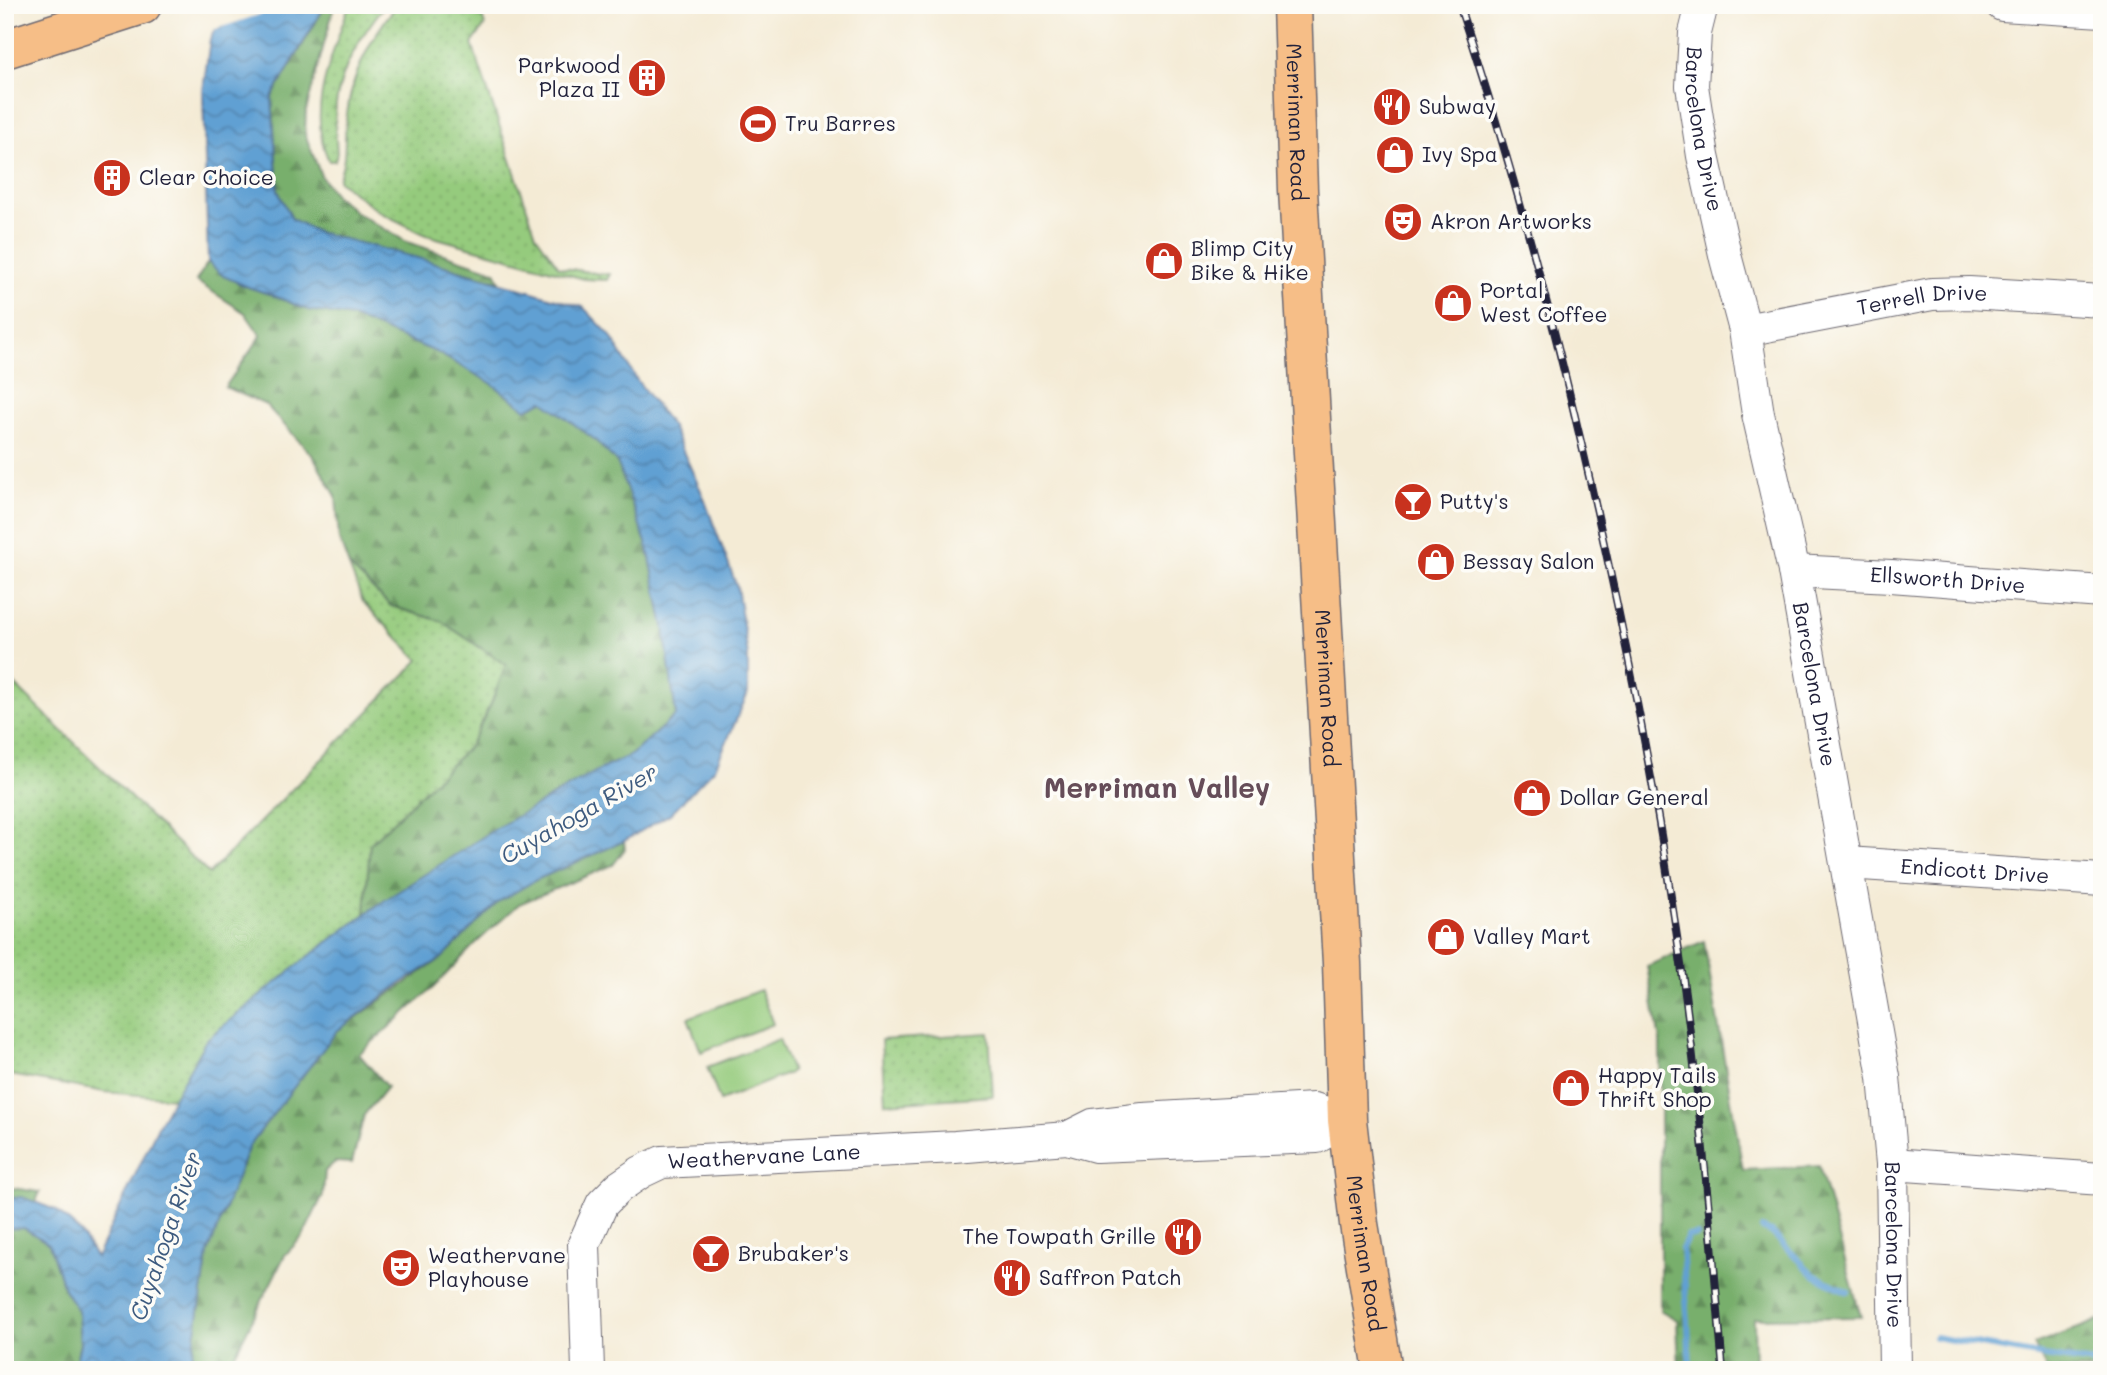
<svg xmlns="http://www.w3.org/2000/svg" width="2107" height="1375" font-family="Mali,sans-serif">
<defs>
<pattern id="green-dots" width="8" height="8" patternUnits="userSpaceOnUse" patternTransform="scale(1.75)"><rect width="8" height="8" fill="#95cb7d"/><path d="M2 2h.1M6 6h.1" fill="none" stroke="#80ae6d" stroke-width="1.8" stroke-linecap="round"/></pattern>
<pattern id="forest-firs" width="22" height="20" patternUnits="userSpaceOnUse" patternTransform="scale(1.75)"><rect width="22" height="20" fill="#78af6c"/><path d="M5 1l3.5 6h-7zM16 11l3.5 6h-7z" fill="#628e5a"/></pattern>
<pattern id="water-waves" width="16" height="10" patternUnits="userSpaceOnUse" patternTransform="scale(1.75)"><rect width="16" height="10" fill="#61a0d3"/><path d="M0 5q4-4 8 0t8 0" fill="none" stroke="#5082ac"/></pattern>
</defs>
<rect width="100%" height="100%" fill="#fdfcf7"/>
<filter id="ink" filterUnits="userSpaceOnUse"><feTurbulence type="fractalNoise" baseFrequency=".0143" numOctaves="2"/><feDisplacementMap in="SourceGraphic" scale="14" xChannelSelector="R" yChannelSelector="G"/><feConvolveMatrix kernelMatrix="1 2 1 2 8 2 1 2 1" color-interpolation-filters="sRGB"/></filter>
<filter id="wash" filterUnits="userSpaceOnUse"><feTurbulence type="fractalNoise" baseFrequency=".00686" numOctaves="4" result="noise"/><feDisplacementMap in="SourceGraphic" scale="28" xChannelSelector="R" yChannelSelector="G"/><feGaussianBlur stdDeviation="1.57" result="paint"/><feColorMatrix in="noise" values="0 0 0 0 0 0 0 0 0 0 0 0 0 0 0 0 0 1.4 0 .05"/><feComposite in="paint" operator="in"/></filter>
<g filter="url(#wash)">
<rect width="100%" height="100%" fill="#f4ebd5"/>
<path fill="url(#green-dots)" stroke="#5c765c" stroke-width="2" d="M 349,5 L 385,5 C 362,34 341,67 336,104 C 334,120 336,138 337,154 L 335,161 L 329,161 C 305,111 333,54 349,5 Z
M 397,5 L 478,5 L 485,25 L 472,44 L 536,235 L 559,267 L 601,274 L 610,274 L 607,280 L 584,279 L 426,235 L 381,213 L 340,182 L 338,179 C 348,158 343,136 347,114 C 352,73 371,37 397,5 Z
M 349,566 L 391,606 L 441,621 L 506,665 L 491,704 L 469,747 L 370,844 L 365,914 L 300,963 L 206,1040 L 174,1098 L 104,1092 L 5,1074 L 5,675 L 209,874 L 419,660 L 363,602 Z
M 989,1033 L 993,1096 L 885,1103 L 881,1040 Z"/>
<path fill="url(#forest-firs)" stroke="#4d6854" stroke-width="2" d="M 326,5 L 333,11 L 306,111 L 305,134 L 322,178 L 336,196 L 357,213 L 407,242 L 495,271 L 500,281 L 317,232 L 292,219 L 278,191 L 272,97 Z
M 208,262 L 224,276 L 248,287 L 272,295 L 308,310 L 352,317 L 436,352 L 491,383 L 525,408 L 543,400 L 594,439 L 617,462 L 648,548 L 664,627 L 676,715 L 631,755 L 597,771 L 495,829 L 365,914 L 370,844 L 469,747 L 491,704 L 506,665 L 441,621 L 391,606 L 349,566 L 339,539 L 336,496 L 313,456 L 266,405 L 225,387 L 261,336 L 245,313 L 196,281 Z
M 624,841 L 625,849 L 613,865 L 519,904 L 475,944 L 434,987 L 359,1054 L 387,1087 L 364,1115 L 352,1163 L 335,1162 L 325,1171 L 323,1195 L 303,1236 L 285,1255 L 227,1370 L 190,1370 L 208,1253 L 249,1146 L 337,1031 L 442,958 L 498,902 L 536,880 Z
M 1704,941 L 1743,1170 L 1819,1166 L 1861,1317 L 1754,1318 L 1755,1370 L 1679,1370 L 1677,1320 L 1660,1310 L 1660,1041 L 1647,966 Z
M 5,1187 L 40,1192 L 24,1228 L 49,1244 L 64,1289 L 78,1311 L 80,1344 L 74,1370 L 5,1370 L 5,1311 L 8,1279 L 5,1278 Z
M 2102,1319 L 2102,1370 L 2047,1370 L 2034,1345 Z"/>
<path fill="#95cb7d" stroke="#5c765c" stroke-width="2" d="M 760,990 L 773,1024 L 701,1052 L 688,1018 Z
M 779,1039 L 792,1072 L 720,1101 L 707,1067 Z"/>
<path fill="url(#water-waves)" stroke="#426187" stroke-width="2" d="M 227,5 L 325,5 L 272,97 L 278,191 L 292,219 L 317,232 L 418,258 L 583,307 L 610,335 L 637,380 L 672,427 L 702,493 L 737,587 L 748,655 L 748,693 L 715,768 L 670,814 L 624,841 L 536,880 L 498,902 L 442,958 L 403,982 L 337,1031 L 249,1146 L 208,1253 L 190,1370 L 74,1370 L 80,1344 L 78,1311 L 64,1289 L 49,1244 L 24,1228 L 5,1229 L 5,1199 L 22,1197 L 56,1210 L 79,1231 L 96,1258 L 161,1120 L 206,1040 L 300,963 L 379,904 L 495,829 L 597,771 L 631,755 L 676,715 L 664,627 L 648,548 L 617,462 L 594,439 L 543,401 L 526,409 L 491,383 L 436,352 L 352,317 L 308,310 L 272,295 L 248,287 L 223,276 L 208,262 L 203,91 L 210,39 Z"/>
<path fill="#f4ebd5" d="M 223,5 L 289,5 L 210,31 Z"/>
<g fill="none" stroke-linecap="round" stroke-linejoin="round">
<path stroke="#61a0d3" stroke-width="6" d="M 1762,1228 L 1771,1232 L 1814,1275 L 1848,1292
M 1935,1337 L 2044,1356 L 2102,1364
M 1690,1370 L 1688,1323 L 1682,1249 L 1688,1236 L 1697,1235"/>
</g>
</g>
<g filter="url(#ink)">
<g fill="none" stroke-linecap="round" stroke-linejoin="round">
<defs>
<g id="minor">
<path id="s1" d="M 1702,5 L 1695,33 L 1692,86 L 1703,156 L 1726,259 L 1745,330 L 1758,414 L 1794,571 L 1884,1077 L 1892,1164 L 1895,1370"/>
<path d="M 2002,5 L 2102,11"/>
<path id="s2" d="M 1745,330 L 1932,294 L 1969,293 L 2102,301"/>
<path id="s3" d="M 1794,571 L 1891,576 L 2102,592"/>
<path id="s4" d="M 1847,863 L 2102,880"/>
<path d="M 1067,1138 L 1093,1125 L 1143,1119 L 1314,1109 L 1347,1120"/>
<path d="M 1892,1164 L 2102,1179"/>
<path id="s5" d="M 588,1370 L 584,1244 L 602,1204 L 619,1187 L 641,1172 L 662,1162 L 955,1147 L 1067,1138 L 1096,1146 L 1317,1137 L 1347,1120"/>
</g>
<g id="major">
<path id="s6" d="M 1292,5 L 1298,190 L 1342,963 L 1347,1120 L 1359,1224 L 1383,1370"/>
<path d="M 5,49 L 142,5"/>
</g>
</defs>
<use href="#minor" stroke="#6c6871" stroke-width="34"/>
<use href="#major" stroke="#6c6871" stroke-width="41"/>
<use href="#minor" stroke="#fff" stroke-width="32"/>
<use href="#major" stroke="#f6be87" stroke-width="38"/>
<defs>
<path id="rail" d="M 1459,5 C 1519,184 1566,368 1606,553 C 1642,717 1672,882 1692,1049 C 1705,1156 1714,1263 1723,1370"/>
</defs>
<use href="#rail" stroke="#22223b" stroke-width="8"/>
<use href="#rail" stroke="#fdfcf7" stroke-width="5" stroke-dasharray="16" stroke-linecap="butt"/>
</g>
</g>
<defs>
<symbol id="building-disc" viewBox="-11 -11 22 22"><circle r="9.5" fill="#c8321e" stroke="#fdfcf7"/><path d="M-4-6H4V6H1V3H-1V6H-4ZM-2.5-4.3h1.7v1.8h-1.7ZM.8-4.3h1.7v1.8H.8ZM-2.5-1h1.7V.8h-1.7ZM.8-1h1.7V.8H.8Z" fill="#fff"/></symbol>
<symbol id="restaurant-disc" viewBox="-11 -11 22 22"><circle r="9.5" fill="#c8321e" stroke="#fdfcf7"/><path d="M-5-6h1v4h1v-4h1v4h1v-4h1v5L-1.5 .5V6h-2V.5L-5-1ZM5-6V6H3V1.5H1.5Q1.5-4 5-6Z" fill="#fff"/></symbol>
<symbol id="stadium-disc" viewBox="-11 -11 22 22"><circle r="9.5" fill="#c8321e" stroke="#fdfcf7"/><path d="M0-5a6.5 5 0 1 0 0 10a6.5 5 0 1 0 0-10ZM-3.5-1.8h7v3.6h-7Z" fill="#fff"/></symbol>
<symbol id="shop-disc" viewBox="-11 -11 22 22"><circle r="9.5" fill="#c8321e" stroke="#fdfcf7"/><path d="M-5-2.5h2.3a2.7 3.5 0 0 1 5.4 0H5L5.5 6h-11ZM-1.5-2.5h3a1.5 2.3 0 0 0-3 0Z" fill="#fff"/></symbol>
<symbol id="theatre-disc" viewBox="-11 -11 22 22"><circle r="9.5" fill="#c8321e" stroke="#fdfcf7"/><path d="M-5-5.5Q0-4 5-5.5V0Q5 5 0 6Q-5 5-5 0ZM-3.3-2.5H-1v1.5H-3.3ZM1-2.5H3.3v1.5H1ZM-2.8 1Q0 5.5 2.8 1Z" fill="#fff"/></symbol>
<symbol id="bar-disc" viewBox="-11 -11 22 22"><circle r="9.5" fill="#c8321e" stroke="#fdfcf7"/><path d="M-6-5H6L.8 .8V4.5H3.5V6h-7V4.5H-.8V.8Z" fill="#fff"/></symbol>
</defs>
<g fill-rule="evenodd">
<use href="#building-disc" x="625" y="56" width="44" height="44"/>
<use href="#restaurant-disc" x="1370" y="85" width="44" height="44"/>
<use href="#stadium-disc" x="736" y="102" width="44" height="44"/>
<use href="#shop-disc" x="1373" y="133" width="44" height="44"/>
<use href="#building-disc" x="90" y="156" width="44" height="44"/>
<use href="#theatre-disc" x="1381" y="200" width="44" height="44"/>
<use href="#shop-disc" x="1142" y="239" width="44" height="44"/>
<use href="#shop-disc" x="1431" y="281" width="44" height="44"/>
<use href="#bar-disc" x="1391" y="480" width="44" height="44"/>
<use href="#shop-disc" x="1414" y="540" width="44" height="44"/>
<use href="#shop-disc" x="1510" y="776" width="44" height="44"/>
<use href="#shop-disc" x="1424" y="915" width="44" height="44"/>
<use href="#shop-disc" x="1549" y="1066" width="44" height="44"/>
<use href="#restaurant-disc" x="1161" y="1215" width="44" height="44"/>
<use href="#bar-disc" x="689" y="1232" width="44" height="44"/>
<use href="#theatre-disc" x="379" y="1246" width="44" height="44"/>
<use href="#restaurant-disc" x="990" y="1256" width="44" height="44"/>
</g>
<g text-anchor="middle" stroke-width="7" stroke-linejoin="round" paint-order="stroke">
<g font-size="21" fill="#22223b" stroke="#fdfcf7" text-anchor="start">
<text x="620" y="73" text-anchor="end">Parkwood<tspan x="620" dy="24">Plaza II</tspan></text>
<text x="1419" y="114">Subway</text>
<text x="785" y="131">Tru Barres</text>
<text x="1422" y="162">Ivy Spa</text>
<text x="139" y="185">Clear Choice</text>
<text x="1430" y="229">Akron Artworks</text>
<text x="1191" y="256">Blimp City<tspan x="1191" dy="24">Bike &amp; Hike</tspan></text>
<text x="1480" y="298">Portal<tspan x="1480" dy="24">West Coffee</tspan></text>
<text x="1440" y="509">Putty's</text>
<text x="1463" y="569">Bessay Salon</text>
<text x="1559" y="805">Dollar General</text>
<text x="1473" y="944">Valley Mart</text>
<text x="1598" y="1083">Happy Tails<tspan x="1598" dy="24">Thrift Shop</tspan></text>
<text x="1156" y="1244" text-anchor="end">The Towpath Grille</text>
<text x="738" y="1261">Brubaker's</text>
<text x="428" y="1263">Weathervane<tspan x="428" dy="24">Playhouse</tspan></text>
<text x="1039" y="1285">Saffron Patch</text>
</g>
<g font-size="21" fill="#22223b" stroke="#fdfcf7">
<text dy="7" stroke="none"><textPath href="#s6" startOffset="117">Merriman Road</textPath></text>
<text dy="7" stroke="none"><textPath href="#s1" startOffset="126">Barcelona Drive</textPath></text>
<text dy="7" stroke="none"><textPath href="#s2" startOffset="180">Terrell Drive</textPath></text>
<text dy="7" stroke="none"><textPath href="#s3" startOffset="154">Ellsworth Drive</textPath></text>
<text dy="7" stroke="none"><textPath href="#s1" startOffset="693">Barcelona Drive</textPath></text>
<text dy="7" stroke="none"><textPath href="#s6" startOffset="684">Merriman Road</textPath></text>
<text dy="7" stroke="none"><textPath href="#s4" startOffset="128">Endicott Drive</textPath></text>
<text dy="7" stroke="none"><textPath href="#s5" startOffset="346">Weathervane Lane</textPath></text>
<text dy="7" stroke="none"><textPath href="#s1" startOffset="1260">Barcelona Drive</textPath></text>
<text dy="7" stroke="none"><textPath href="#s6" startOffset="1251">Merriman Road</textPath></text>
</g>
<g font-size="23" font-style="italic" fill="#3e5b7f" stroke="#fdfcf7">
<text transform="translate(579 814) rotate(-30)" y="8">Cuyahoga River</text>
<text transform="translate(166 1236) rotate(-71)" y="8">Cuyahoga River</text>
</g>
<g font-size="28" font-weight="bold" fill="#664d59" stroke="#fdfcf7">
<text x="1157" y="798">Merriman Valley</text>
</g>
</g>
<rect width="2107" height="1375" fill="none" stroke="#fdfcf7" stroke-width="28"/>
</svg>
